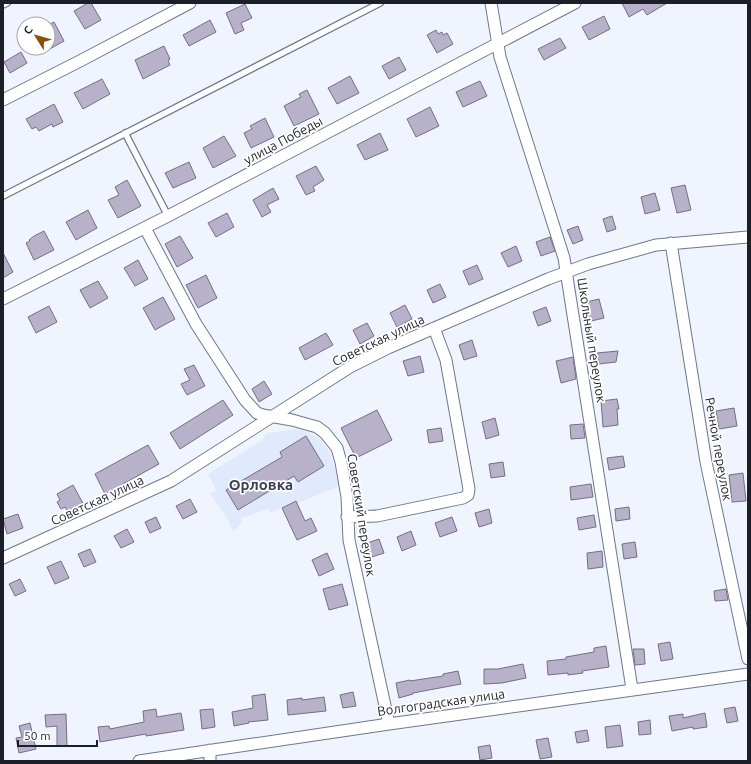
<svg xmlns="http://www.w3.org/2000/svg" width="751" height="764" font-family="Ubuntu,sans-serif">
<rect width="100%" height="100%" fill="#f0f4fe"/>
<path fill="#e1e9fc" d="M 298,429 L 309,433 L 319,438 L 326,447 L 332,459 L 340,486 L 298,503 L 296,501 L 270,513 L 268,509 L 241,518 L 242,523 L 233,532 L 228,520 L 210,494 L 217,491 L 208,474 L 262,440 L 267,433 Z"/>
<path fill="#b7b1c9" stroke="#756e85" d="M 88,3 L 91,3 L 101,20 L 85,29 L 74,11 Z
M 622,3 L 667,3 L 647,15 L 643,9 L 629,17 Z
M 245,4 L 252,18 L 241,23 L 244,30 L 235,34 L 226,13 Z
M 604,16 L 610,29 L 589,40 L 582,27 Z
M 210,20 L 216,32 L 189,46 L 183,35 Z
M 54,22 L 64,41 L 48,50 L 48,25 Z
M 436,30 L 438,34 L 442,32 L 443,35 L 447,33 L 453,44 L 437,53 L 427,35 Z
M 560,38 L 566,48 L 544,60 L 538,49 Z
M 164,46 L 170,59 L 168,60 L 170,65 L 143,79 L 135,60 Z
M 21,52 L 27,63 L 10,73 L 4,62 Z
M 399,57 L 406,70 L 389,79 L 382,66 Z
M 350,76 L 359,93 L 337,104 L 328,88 Z
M 102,79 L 110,94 L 83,109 L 74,93 Z
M 480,81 L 487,96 L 463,107 L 456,92 Z
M 307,90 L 319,114 L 294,126 L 284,106 L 301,97 L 299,94 Z
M 54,104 L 63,122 L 53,127 L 52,124 L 39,131 L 36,127 L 32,129 L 26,119 Z
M 430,107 L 439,126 L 416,137 L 407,119 Z
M 265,118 L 274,137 L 251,148 L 244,133 L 252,129 L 250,126 Z
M 380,133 L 388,150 L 365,160 L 357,145 Z
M 224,136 L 236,156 L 213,168 L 203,148 Z
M 189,162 L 196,178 L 173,188 L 165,173 Z
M 316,166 L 324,180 L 313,187 L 315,191 L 306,195 L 296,176 Z
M 127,180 L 141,206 L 118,218 L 108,200 L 119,195 L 115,187 Z
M 685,185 L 691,210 L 677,213 L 671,188 Z
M 273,188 L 279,199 L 267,205 L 271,212 L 262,217 L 253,200 Z
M 655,193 L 660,210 L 645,214 L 641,197 Z
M 88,210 L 97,228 L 76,240 L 66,222 Z
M 227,213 L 234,227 L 216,237 L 208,223 Z
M 612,216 L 616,229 L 607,232 L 603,219 Z
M 578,226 L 583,240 L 573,244 L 567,230 Z
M 44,231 L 54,250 L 34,260 L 26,243 L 30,241 L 29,240 L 34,236 Z
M 180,236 L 193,258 L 177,267 L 165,244 Z
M 550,237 L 555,251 L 541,256 L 536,242 Z
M 516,246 L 522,261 L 508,267 L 501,253 Z
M 3,253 L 13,272 L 3,278 Z
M 138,260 L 148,279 L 135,286 L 124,268 Z
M 477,265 L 483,279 L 469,285 L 463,271 Z
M 206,275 L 217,298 L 198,308 L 186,285 Z
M 98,281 L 108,298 L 90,308 L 80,290 Z
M 440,284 L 446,297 L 433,303 L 427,290 Z
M 163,297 L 175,319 L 155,330 L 143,308 Z
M 599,299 L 604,318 L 587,322 L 582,303 Z
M 405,305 L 412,319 L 397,327 L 390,313 Z
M 49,306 L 57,322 L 36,333 L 28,317 Z
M 546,307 L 551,321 L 538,326 L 533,312 Z
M 367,323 L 374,336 L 360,344 L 353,330 Z
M 326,333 L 333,345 L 305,360 L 299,348 Z
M 472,340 L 477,356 L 464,360 L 459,345 Z
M 618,351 L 616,362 L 599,364 L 597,353 Z
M 420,356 L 424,372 L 408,376 L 403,361 Z
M 573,357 L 576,379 L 561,383 L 556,361 Z
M 194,365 L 205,386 L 187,395 L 181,384 L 190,380 L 184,369 Z
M 264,381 L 272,394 L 259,402 L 252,389 Z
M 617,399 L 619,409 L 617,409 L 618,425 L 603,427 L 601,401 Z
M 223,400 L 233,415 L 180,449 L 170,433 Z
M 734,408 L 737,426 L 719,429 L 716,411 Z
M 377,410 L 392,440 L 356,458 L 341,428 Z
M 495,418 L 499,435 L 486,439 L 482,422 Z
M 583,424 L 585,438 L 571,439 L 570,425 Z
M 441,428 L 443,441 L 429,443 L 427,430 Z
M 306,436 L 324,466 L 298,482 L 294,476 L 238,510 L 226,490 L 282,457 L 280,452 Z
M 148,445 L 159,464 L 105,494 L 95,474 Z
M 623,456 L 625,467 L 609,470 L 607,458 Z
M 503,462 L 505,476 L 491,478 L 489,464 Z
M 743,473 L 746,501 L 732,502 L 729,475 Z
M 591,484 L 593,497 L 571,500 L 570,487 Z
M 73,485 L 85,507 L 70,516 L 65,507 L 61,509 L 57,502 L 60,500 L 57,494 Z
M 190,499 L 197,512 L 183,519 L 176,506 Z
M 296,501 L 305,521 L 311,518 L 317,531 L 297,540 L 282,508 Z
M 629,507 L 630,519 L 616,521 L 615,509 Z
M 489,509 L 492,523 L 479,527 L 475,513 Z
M 18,514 L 23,528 L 7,534 L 3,519 Z
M 594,515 L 596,527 L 579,530 L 577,518 Z
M 156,517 L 161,528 L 150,533 L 145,522 Z
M 452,517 L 457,531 L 440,537 L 435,523 Z
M 127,529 L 134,542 L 121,548 L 114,536 Z
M 411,531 L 416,545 L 402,551 L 397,537 Z
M 379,539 L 384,553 L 369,558 L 364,544 Z
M 635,542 L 637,557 L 624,559 L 622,544 Z
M 90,549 L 96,562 L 84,567 L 78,554 Z
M 602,551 L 603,567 L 588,569 L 587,553 Z
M 327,553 L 334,569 L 319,576 L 312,560 Z
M 61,561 L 69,578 L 55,584 L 47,567 Z
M 20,579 L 26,591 L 15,596 L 9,584 Z
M 342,584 L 348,605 L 329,610 L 323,589 Z
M 726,589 L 728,600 L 715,601 L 714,591 Z
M 670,642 L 673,659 L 661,661 L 658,644 Z
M 606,646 L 609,667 L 582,671 L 583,673 L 568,675 L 568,673 L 548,675 L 547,661 L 566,659 L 566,657 L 594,652 L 594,648 Z
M 633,649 L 644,649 L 645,664 L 635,665 Z
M 523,664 L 526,678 L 502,683 L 484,684 L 484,669 L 498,669 Z
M 458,671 L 461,684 L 413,693 L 413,694 L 399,698 L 396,683 L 410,680 L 410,681 L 443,676 L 443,674 Z
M 353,692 L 356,706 L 343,708 L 340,695 Z
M 265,694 L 268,720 L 248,722 L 249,723 L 234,726 L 232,712 L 253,708 L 252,696 Z
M 324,697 L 326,711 L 288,715 L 287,700 L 302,698 L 302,700 Z
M 735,707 L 738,721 L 727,723 L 724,709 Z
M 156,709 L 157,717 L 181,713 L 184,730 L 146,736 L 146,734 L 100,742 L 98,727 L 109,726 L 110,729 L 144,722 L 143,711 Z
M 213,709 L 215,727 L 202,729 L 200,710 Z
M 705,713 L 707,727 L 693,729 L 693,727 L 672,731 L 669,716 L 683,714 L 683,718 Z
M 66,714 L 67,746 L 57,746 L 57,726 L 46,727 L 45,715 Z
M 650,720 L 651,734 L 639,735 L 638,722 Z
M 30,723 L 36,749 L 19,753 L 16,738 L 22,737 L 19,726 Z
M 620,725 L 623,746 L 607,748 L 605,727 Z
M 587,730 L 589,741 L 577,743 L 575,732 Z
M 548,738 L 552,757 L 540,759 L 536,740 Z
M 490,745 L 492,758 L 480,760 L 478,747 Z"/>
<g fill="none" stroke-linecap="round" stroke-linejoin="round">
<defs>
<path id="service" d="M 3,5 L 7,3
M 125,133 L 168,216
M 3,196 L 380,3"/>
<path id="minor" d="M 491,3 L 500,57 L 564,258 L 632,689
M 3,100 L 80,61 L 190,3
M 145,228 L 196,324 L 245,400 L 257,413 L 263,415 L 292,420 L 317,427 L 325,433 L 337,448 L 341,462 L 347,497 L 349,540 L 389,724
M 671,243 L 706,462 L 748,659
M 3,299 L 168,216 L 575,3
M 347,517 L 377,516 L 463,498 L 468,495 L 469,489 L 446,360 L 434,328
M 3,558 L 171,481 L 350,367 L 388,348 L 548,279 L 588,264 L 656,245 L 748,237
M 210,750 L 210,761
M 139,761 L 389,724 L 748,674"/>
</defs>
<use href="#service" stroke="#6d778c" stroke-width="8"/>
<use href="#minor" stroke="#6d778c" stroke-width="13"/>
<use href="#service" stroke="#fff" stroke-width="5.5"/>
<use href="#minor" stroke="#fff" stroke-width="11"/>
</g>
<g text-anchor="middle" stroke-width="3.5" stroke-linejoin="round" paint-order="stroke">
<g font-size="13" fill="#1c1f28" stroke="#fff">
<text transform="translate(283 140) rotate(-28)" y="5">улица Победы</text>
<text transform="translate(378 340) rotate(-26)" y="5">Советская улица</text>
<text transform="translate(592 340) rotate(81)" y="5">Школьный переулок</text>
<text transform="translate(719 449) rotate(80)" y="5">Речной переулок</text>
<text transform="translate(97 500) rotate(-25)" y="5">Советская улица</text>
<text transform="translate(362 515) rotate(81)" y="5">Советский переулок</text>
<text transform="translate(441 702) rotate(-8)" y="5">Волгоградская улица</text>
</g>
<g font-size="15" font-weight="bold" fill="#384054" stroke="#fff">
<text x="261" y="490">Орловка</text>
</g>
</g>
<rect width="751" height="764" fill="none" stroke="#1c1f28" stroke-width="8"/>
<g transform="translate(36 36) rotate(307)"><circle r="19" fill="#ffffff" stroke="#a4a5a9"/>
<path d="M0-3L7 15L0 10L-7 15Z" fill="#8b5109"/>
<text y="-6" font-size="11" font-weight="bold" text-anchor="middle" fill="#1c1f28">С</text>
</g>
<path d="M18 740v6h79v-6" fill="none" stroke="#1c1f28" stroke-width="2"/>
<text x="24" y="740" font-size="12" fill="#1c1f28" stroke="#ffffff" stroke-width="3" paint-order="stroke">50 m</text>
</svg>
